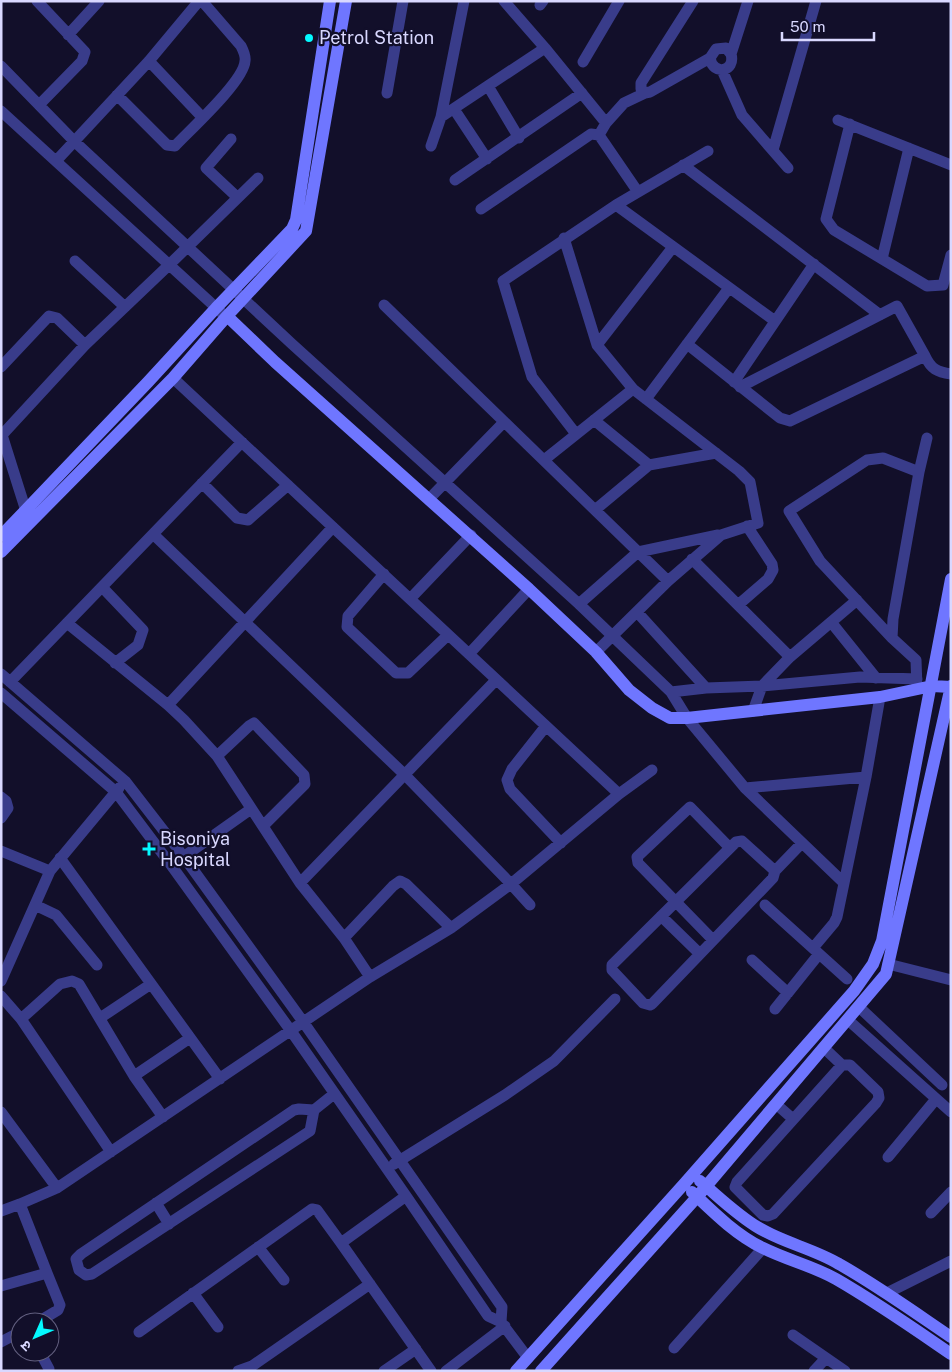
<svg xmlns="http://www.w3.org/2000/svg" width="952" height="1372" font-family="'Public Sans','Noto Sans Devanagari',sans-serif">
<rect width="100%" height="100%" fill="#120f2a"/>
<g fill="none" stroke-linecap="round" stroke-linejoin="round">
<path stroke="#393c8a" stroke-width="11" d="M 37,1 L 85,52 L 82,61 L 39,105
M 504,1 L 545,48 L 606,123 L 599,135 L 638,192
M 693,1 L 641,83 L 641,89 L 645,93 L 650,92 L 710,58 L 716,49 L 726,48 L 731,54
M 540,5 L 543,1
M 68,35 L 99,1
M 710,58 C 713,76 736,72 731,54 L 748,1
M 149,61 L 202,117
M 583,62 L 619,1
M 1,66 L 74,141 L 292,344 L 579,604 L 671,692 L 687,718 L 745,788 L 844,883
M 722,70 L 742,115 L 788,168
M 488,86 L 519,138
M 387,93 L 403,1
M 117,95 L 167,145 L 175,146 C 191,129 244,81 245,61 C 246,56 243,50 241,46 L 202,1
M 454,109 L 487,159
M 1,111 L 223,314
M 441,117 L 545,48
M 838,120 L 951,165
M 606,123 L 624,103 L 645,93
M 850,124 L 826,219 L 834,230 L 927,286 L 943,285 L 951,255
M 231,139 L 206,168 L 237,197
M 431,146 L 441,117 L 464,1
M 773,150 L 816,1
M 56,161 L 149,61 L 199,1
M 683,165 L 880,315
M 455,180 L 582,93
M 616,205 L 775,321
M 481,209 L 591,134 L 599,135
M 564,238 L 597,345 L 633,389 L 739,471 L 750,482 L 758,523 L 721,535 L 668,581 L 596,652
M 882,259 L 909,148
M 75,261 L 125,307
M 384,305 L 668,581
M 687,344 L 780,418 L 790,421 L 925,356 L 897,306 L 740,387
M 597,345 L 673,247
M 925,356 C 931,369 937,372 951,374
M 1,367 L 49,316 L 57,318 L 85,345
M 173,378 L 619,794
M 734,382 L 814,264
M 646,399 L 729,288
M 594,420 L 649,465
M 576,434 L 532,377 L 503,281 L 616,205 L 708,151
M 544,460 L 633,389
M 202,483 L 237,518 L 248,520 L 288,485
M 429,499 L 504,422
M 595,510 L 649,465 L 716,453
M 26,511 L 2,435 L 85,345 L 170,264 L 258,178
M 153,534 L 405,775 L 511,884 L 530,905
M 692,559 L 790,657
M 384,574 L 348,616 L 347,627 L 396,673 L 408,673 L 448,635
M 102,587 L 143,630 L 138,645 L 115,663
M 410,599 L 471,535
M 579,604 L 638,552 L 718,535
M 738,605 L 768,579 L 773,570 L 772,564 L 747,526
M 637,612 L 706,688
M 831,622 L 876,678
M 67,623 L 168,705 L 184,720 L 217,756 L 300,883 L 344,938 L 370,977
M 892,638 L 820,561 L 789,511 L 867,460 L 883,458 L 919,472
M 469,654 L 529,589
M 1,674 L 126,782 L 184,857 L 304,1023 L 502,1307 L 501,1322
M 10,682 L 242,442
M 917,689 L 916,660 L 892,638 L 893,619 L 919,472 L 927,438
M 671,692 L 706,688 L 762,686 L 860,677 L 917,679
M 1,693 L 116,792 L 171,865 L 291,1031 L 406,1196 L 488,1316 L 501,1322 L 528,1358
M 168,705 L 333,527
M 753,711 L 762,686 L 790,657 L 857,600
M 546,726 L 512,769 L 507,780 L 510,789 L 561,843
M 217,756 L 249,726 L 254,723 L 304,775 L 305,784 L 263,826
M 745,788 L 866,777
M 1,797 L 6,801 L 8,808 L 1,818
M 1,851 L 50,871
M 60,858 L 220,1079
M 179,860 L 251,809
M 775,871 L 742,841 L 736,842 L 612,965 L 612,970 L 643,1003 L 650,1005 L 652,1004 L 773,878 L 775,871 L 801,844
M 300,883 L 496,680
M 35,905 L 56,915 L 97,965
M 765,905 L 847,979
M 661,916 L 700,954
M 344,938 L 393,886 L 400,881 L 406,884 L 451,928
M 713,940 L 638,863 L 637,857 L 690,807 L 730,848
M 813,948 L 834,923 L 837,917 L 866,777 L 880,697
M 752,960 L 788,993
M 888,964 L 951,980
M 1,981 L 50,871 L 119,788
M 1,996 L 21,1019 L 111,1152
M 859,1007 L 942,1085
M 775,1009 L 819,954
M 100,1018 L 151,984
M 21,1019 L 60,984 L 72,981 L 79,984 L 134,1076 L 163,1117
M 848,1020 L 951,1112
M 824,1048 L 842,1065 L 850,1065 L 878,1092 L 879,1098 L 876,1103 L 773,1214 L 768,1216 L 763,1215 L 735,1187 L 737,1182 L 842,1065
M 134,1076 L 190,1038
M 776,1104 L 793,1119
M 314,1110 L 310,1131 L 92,1274 L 86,1275 L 79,1270 L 76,1259 L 81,1254 L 294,1110 L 299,1109 L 314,1110 L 334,1094
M 1,1112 L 57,1188
M 888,1157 L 936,1099
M 394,1164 L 505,1095 L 554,1061 L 615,999
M 156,1203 L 169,1224
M 20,1204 L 57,1188 L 370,977 L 451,928 L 511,884 L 619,794 L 652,770
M 1,1211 L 20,1204 L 47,1273 L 1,1286
M 931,1213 L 951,1192
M 341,1243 L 431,1371
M 258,1247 L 284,1280
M 193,1293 L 218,1327
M 887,1293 L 951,1261
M 38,1322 L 58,1310 L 60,1305 L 47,1273
M 139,1332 L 312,1209 L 317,1210 L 341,1243 L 406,1196
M 793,1335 L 845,1371
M 1,1342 L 20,1332
M 674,1348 L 763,1248
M 40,1352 L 49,1369
M 238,1371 L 252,1366 L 370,1284
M 384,1371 L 416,1349
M 446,1371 L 505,1326
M 814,1371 L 826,1358"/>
<path stroke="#6f76ff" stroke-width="12" d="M 227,316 L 275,362 L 529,589 L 596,652 L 629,690 L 652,708 L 670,718 L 687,718 L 880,697 L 932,686 L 951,687
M 1,536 L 148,382 L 216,308 L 292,229 L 296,220 L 330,1
M 1,552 L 173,378 L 227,316 L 306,231 L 346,1
M 700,1181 C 719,1197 737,1215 759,1228 C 784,1243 814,1249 839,1264 C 878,1286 914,1312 951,1337
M 692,1192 C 713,1212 736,1235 763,1248 C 787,1260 813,1266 836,1279 C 876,1302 913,1328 951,1354
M 516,1371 L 684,1184 L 854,991 L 873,964 L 882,941 L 951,579
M 541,1371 L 697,1197 L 886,974 L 951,686"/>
</g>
<g fill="#04f9ff" stroke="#120f2a" stroke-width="2">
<circle cx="309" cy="38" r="5"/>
<path d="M146.5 841.5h5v5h5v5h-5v5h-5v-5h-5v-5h5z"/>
</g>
<g text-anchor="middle" stroke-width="4.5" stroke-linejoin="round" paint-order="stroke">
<g font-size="18" fill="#d9d8ff" stroke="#120f2a" text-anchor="start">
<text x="319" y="44">Petrol Station</text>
<text x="160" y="845">Bisoniya<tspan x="160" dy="21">Hospital</tspan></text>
</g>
</g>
<rect width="952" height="1372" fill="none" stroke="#d9d8ff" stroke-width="5"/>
<g transform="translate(35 1337) rotate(225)"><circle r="24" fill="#120f2a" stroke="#625f7f"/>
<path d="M0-4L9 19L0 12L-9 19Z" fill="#04f9ff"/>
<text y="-8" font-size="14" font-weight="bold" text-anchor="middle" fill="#d9d8ff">उ</text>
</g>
<path d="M782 32v8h92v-8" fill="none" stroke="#d9d8ff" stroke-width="2.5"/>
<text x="790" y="32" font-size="15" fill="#d9d8ff" stroke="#120f2a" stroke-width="4" paint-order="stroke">50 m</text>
</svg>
